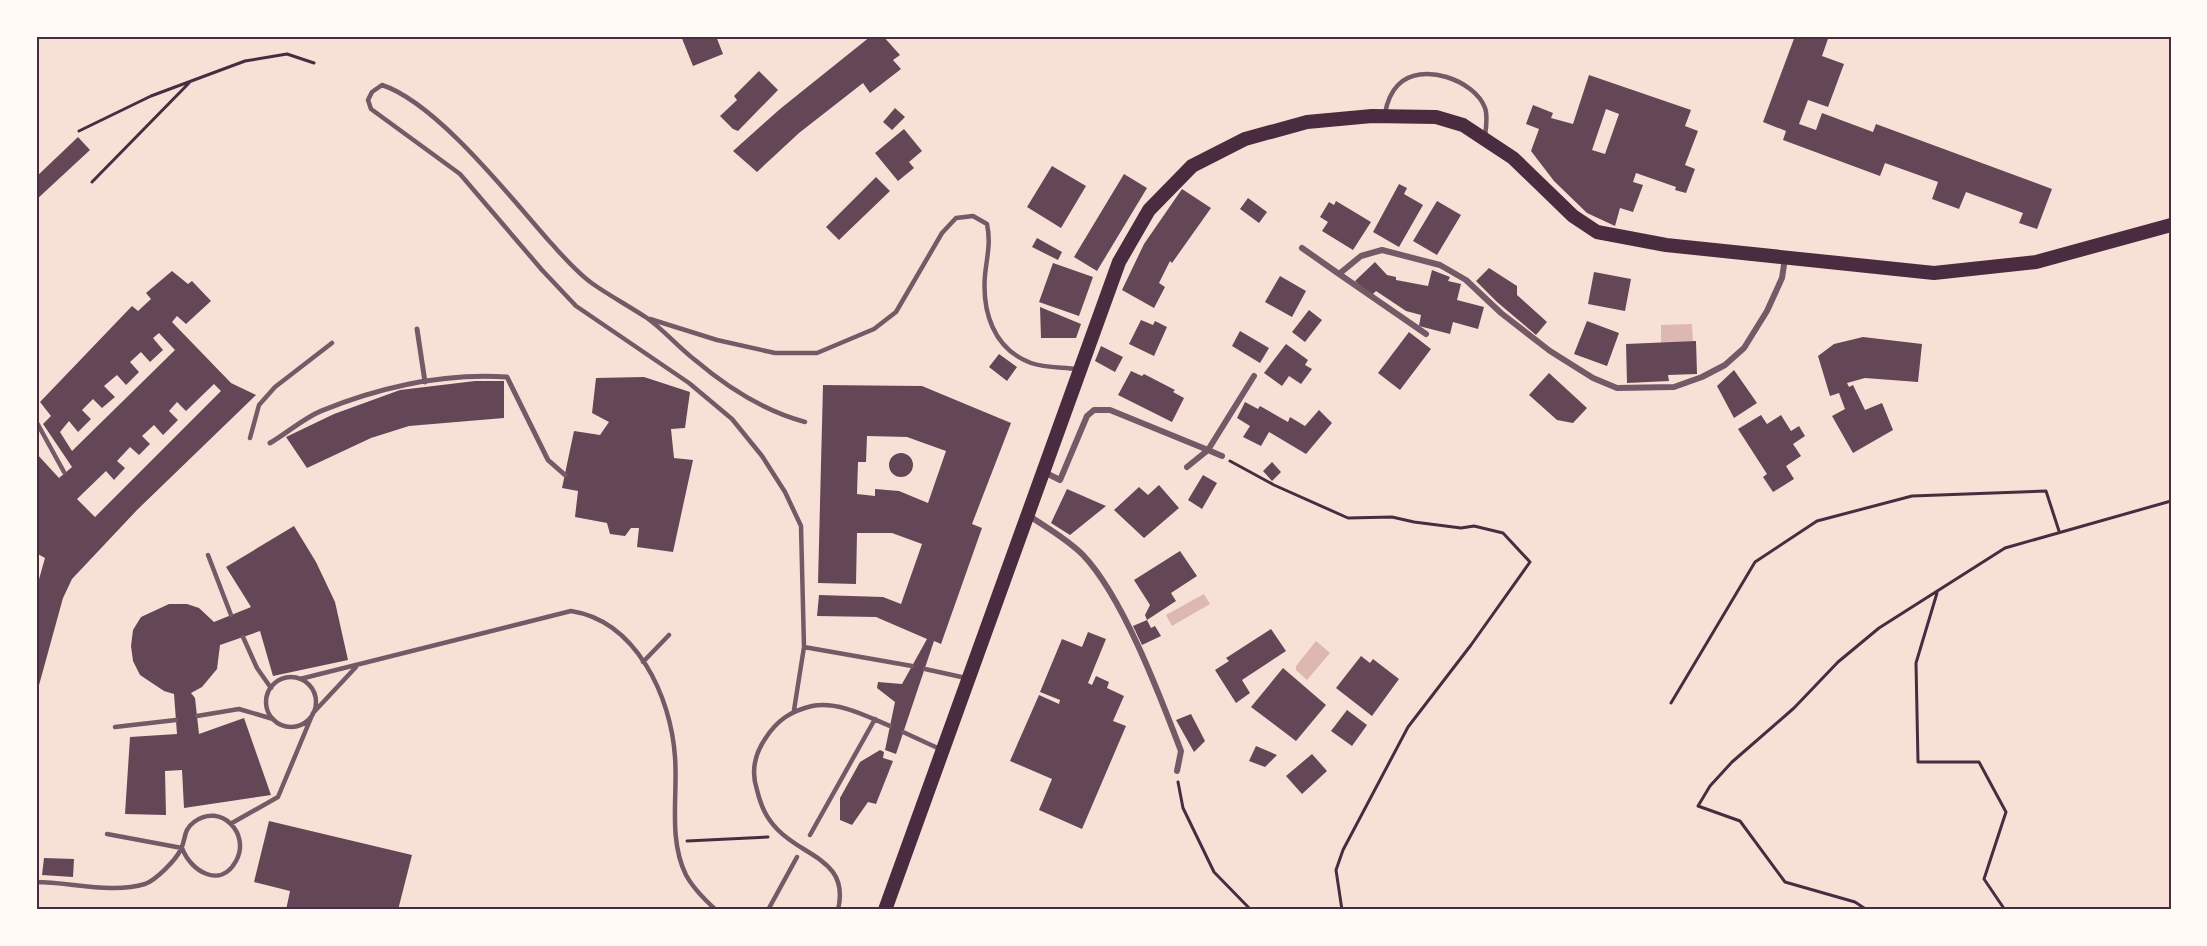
<svg xmlns="http://www.w3.org/2000/svg" width="2207" height="946" font-family="Raleway,sans-serif">
<rect width="100%" height="100%" fill="#f7e1d7"/>
<path fill="#dcb8b0" d="M 1692,324 L 1693,342 L 1661,343 L 1661,325 Z
M 1204,594 L 1210,604 L 1172,626 L 1166,615 Z
M 1316,641 L 1330,653 L 1307,680 L 1296,670 L 1296,666 Z"/>
<path fill="#644757" fill-rule="evenodd" d="M 681,36 L 716,36 L 723,54 L 693,66 Z
M 871,36 L 883,36 L 900,55 L 893,60 L 901,69 L 870,93 L 863,83 L 799,133 L 757,172 L 733,151 L 780,109 Z
M 1795,36 L 1829,36 L 1822,56 L 1844,64 L 1828,107 L 1808,100 L 1799,124 L 1816,130 L 1822,113 L 1873,132 L 1876,124 L 2052,189 L 2037,229 L 2019,223 L 2023,213 L 1966,192 L 1959,209 L 1932,199 L 1938,182 L 1885,163 L 1880,176 L 1783,140 L 1786,131 L 1763,122 Z
M 759,71 L 778,90 L 738,131 L 733,129 L 720,116 L 737,100 L 734,96 Z
M 1589,75 L 1691,110 L 1685,126 L 1698,131 L 1685,165 L 1695,169 L 1686,193 L 1675,190 L 1676,187 L 1636,173 L 1633,182 L 1643,185 L 1633,212 L 1620,208 L 1615,226 L 1587,213 L 1554,181 L 1531,151 L 1539,129 L 1526,124 L 1533,105 L 1553,113 L 1551,118 L 1573,124 ZM 1606,109 L 1619,114 L 1605,154 L 1592,150 Z
M 895,108 L 905,117 L 892,130 L 883,122 Z
M 904,129 L 922,151 L 909,162 L 914,168 L 898,181 L 875,153 Z
M 78,137 L 90,150 L 36,200 L 36,177 Z
M 1052,166 L 1086,186 L 1061,228 L 1027,207 Z
M 1124,174 L 1147,188 L 1097,271 L 1074,257 Z
M 876,177 L 890,191 L 839,240 L 826,227 Z
M 1399,184 L 1407,188 L 1404,194 L 1423,205 L 1399,247 L 1373,232 Z
M 1182,189 L 1211,208 L 1172,263 L 1170,261 L 1159,283 L 1165,287 L 1154,308 L 1122,290 L 1144,244 Z
M 1248,198 L 1267,212 L 1259,223 L 1240,209 Z
M 1336,201 L 1371,222 L 1353,250 L 1322,231 L 1328,222 L 1320,217 L 1329,202 L 1334,205 Z
M 1437,201 L 1461,215 L 1437,255 L 1413,241 Z
M 1037,238 L 1062,252 L 1058,260 L 1032,247 Z
M 1375,262 L 1387,275 L 1396,277 L 1396,280 L 1428,286 L 1432,270 L 1450,277 L 1448,281 L 1461,284 L 1457,300 L 1484,307 L 1478,329 L 1453,322 L 1450,334 L 1419,326 L 1421,315 L 1406,311 L 1376,291 L 1373,294 L 1364,289 L 1355,281 Z
M 1053,263 L 1093,277 L 1079,316 L 1039,302 Z
M 1489,268 L 1517,286 L 1517,295 L 1547,322 L 1536,335 L 1497,302 L 1476,281 Z
M 172,271 L 188,284 L 192,281 L 211,301 L 186,324 L 177,316 L 172,322 L 231,383 L 256,395 L 137,510 L 72,579 L 63,598 L 36,696 L 36,590 L 45,558 L 36,553 L 36,453 L 59,478 L 72,467 L 43,424 L 51,416 L 40,402 L 132,306 L 138,311 L 151,299 L 146,293 ZM 159,333 L 175,350 L 72,451 L 60,432 L 69,421 L 78,432 L 91,419 L 82,410 L 93,399 L 102,408 L 115,397 L 104,386 L 117,375 L 126,385 L 139,372 L 130,362 L 141,352 L 150,362 L 163,350 L 153,338 ZM 214,384 L 221,391 L 95,517 L 77,499 L 106,471 L 114,480 L 125,468 L 117,461 L 130,447 L 139,455 L 150,444 L 142,436 L 154,425 L 163,435 L 178,420 L 169,411 L 177,402 L 186,411 Z
M 1594,272 L 1631,279 L 1625,311 L 1588,304 Z
M 1280,276 L 1306,291 L 1292,317 L 1265,302 Z
M 1040,307 L 1081,324 L 1076,338 L 1041,338 Z
M 1309,310 L 1322,320 L 1305,342 L 1292,332 Z
M 1141,320 L 1153,325 L 1155,321 L 1167,327 L 1154,356 L 1129,344 Z
M 1587,321 L 1619,333 L 1607,366 L 1574,354 Z
M 1240,331 L 1269,348 L 1260,363 L 1232,346 Z
M 1409,332 L 1431,349 L 1400,390 L 1378,373 Z
M 1863,337 L 1922,344 L 1918,382 L 1865,378 L 1847,383 L 1849,387 L 1853,385 L 1865,410 L 1882,403 L 1893,430 L 1853,453 L 1832,416 L 1845,409 L 1839,393 L 1830,396 L 1818,356 L 1834,344 Z
M 1696,341 L 1697,374 L 1668,375 L 1669,381 L 1627,383 L 1626,344 Z
M 1286,344 L 1308,360 L 1305,365 L 1312,369 L 1301,384 L 1289,376 L 1282,386 L 1264,373 Z
M 1101,346 L 1123,357 L 1115,372 L 1095,361 Z
M 999,354 L 1017,367 L 1007,381 L 989,367 Z
M 1734,370 L 1757,403 L 1734,418 L 1717,386 Z
M 1131,371 L 1142,376 L 1144,374 L 1175,390 L 1173,392 L 1184,398 L 1172,422 L 1118,395 Z
M 1549,373 L 1587,408 L 1573,423 L 1557,420 L 1529,395 Z
M 644,377 L 690,392 L 685,428 L 671,429 L 674,458 L 693,460 L 673,552 L 637,547 L 639,528 L 631,528 L 625,536 L 610,534 L 607,523 L 575,517 L 578,491 L 562,488 L 574,431 L 600,435 L 609,422 L 592,413 L 596,378 Z
M 475,381 L 504,381 L 504,418 L 409,426 L 371,438 L 307,468 L 286,437 L 334,414 L 400,390 Z
M 823,385 L 922,386 L 1011,423 L 972,524 L 982,528 L 941,644 L 934,641 L 896,754 L 885,750 L 895,702 L 877,688 L 878,682 L 902,684 L 927,639 L 876,617 L 817,616 L 819,595 L 883,597 L 901,604 L 922,544 L 892,533 L 857,533 L 856,584 L 818,583 ZM 867,436 L 907,437 L 946,451 L 928,503 L 899,491 L 875,489 L 875,496 L 857,494 L 858,462 L 866,462 Z
M 1245,402 L 1258,409 L 1260,406 L 1288,422 L 1290,417 L 1305,426 L 1319,410 L 1332,423 L 1306,454 L 1269,432 L 1261,446 L 1243,437 L 1250,426 L 1237,418 Z
M 1761,415 L 1767,424 L 1781,415 L 1791,431 L 1799,426 L 1805,436 L 1793,444 L 1801,456 L 1786,466 L 1794,479 L 1773,492 L 1763,477 L 1767,474 L 1738,429 Z
M889 465a12 12 0 1 1 24 0a12 12 0 1 1-24 0Z
M 1272,462 L 1281,472 L 1272,481 L 1263,471 Z
M 1203,475 L 1217,483 L 1202,509 L 1188,500 Z
M 1159,485 L 1179,508 L 1144,538 L 1114,510 L 1139,487 L 1148,495 Z
M 1067,489 L 1106,506 L 1070,535 L 1051,523 Z
M 294,526 L 316,562 L 335,602 L 348,660 L 273,676 L 260,631 L 220,645 L 217,669 L 202,687 L 191,693 L 195,698 L 199,734 L 244,718 L 271,795 L 184,808 L 182,770 L 165,771 L 166,815 L 125,814 L 130,737 L 177,734 L 174,694 L 164,691 L 140,675 L 133,661 L 131,646 L 133,630 L 141,617 L 169,604 L 187,604 L 199,608 L 214,622 L 251,607 L 226,567 Z
M 1180,551 L 1197,576 L 1171,593 L 1176,601 L 1147,620 L 1145,615 L 1150,605 L 1134,580 Z
M 1147,620 L 1151,628 L 1155,626 L 1161,636 L 1142,645 L 1133,626 Z
M 1271,629 L 1286,651 L 1242,680 L 1250,693 L 1236,703 L 1215,670 L 1229,661 L 1226,658 Z
M 1088,632 L 1106,639 L 1088,683 L 1092,685 L 1096,676 L 1109,682 L 1107,688 L 1124,696 L 1113,721 L 1126,726 L 1082,829 L 1039,810 L 1052,779 L 1010,761 L 1039,695 L 1059,704 L 1060,700 L 1040,692 L 1062,639 L 1082,647 Z
M 1361,656 L 1370,663 L 1373,659 L 1399,679 L 1372,716 L 1336,688 Z
M 1283,668 L 1326,705 L 1296,741 L 1251,707 Z
M 1347,710 L 1367,725 L 1352,746 L 1331,731 Z
M 1191,714 L 1205,741 L 1194,752 L 1176,720 Z
M 1256,746 L 1277,755 L 1265,767 L 1249,761 Z
M 880,750 L 884,752 L 883,758 L 893,761 L 876,804 L 868,802 L 852,825 L 840,820 L 840,798 L 860,762 Z
M 1312,754 L 1327,771 L 1302,794 L 1286,776 Z
M 269,821 L 412,855 L 398,910 L 286,910 L 290,891 L 254,882 Z
M 44,858 L 74,859 L 73,877 L 42,875 Z"/>
<g fill="none" stroke-linecap="round" stroke-linejoin="round">
<path stroke="#4a2c40" stroke-width="3" d="M 79,131 L 151,96 L 245,61 L 287,54 L 314,63
M 92,182 L 189,83
M 1230,461 L 1274,485 L 1348,518 L 1392,517 L 1414,522 L 1461,528 L 1474,526 L 1503,533 L 1530,562 L 1471,645 L 1408,727 L 1343,850 L 1336,870 L 1342,910
M 1937,593 L 1916,663 L 1918,762 L 1979,762 L 2006,812 L 1984,879 L 2005,910
M 1671,703 L 1755,562 L 1817,521 L 1912,496 L 2046,491 L 2059,531
M 1178,782 L 1183,808 L 1214,872 L 1251,910
M 687,841 L 768,837
M 1867,910 L 1855,902 L 1785,882 L 1740,821 L 1698,806 L 1710,786 L 1732,762 L 1794,708 L 1838,662 L 1879,628 L 2005,548 L 2171,501"/>
<path stroke="#755966" stroke-width="4.5" d="M 1385,113 C 1387,103 1390,93 1398,85 C 1421,61 1475,80 1485,108 C 1488,116 1486,128 1485,136
M 650,319 L 717,340 L 775,353 L 817,353 L 874,329 L 896,312 L 942,233 L 956,218 L 973,216 L 987,224 C 991,243 987,256 985,275 C 982,311 993,349 1031,363 C 1045,368 1063,367 1077,369
M 36,421 L 64,472
M 250,438 L 259,405 L 275,387 L 332,343
M 208,555 L 231,615
M 243,637 L 257,668 L 271,688
M 804,647 L 912,666
M 643,662 L 669,635
M 925,669 L 966,678
M266 702a25 25 0 1 1 50 0a25 25 0 1 1-50 0Z
M 300,679 L 571,611 C 636,621 671,696 675,757 C 678,795 668,839 686,875 C 693,888 705,900 716,910
M 794,710 L 804,647 L 801,526 L 785,492 L 762,456 L 732,419 L 689,383 L 576,306 L 542,270 L 460,174 L 371,109 L 368,100 L 372,92 L 382,85 C 437,103 511,198 550,242 C 563,256 577,273 593,284 C 610,296 629,306 647,318 C 664,330 678,347 695,360 C 728,388 764,411 805,422
M 197,716 L 239,709 L 273,719
M 115,727 L 176,720
M 903,732 L 942,750
M 232,823 L 278,797 L 313,713 L 356,667
M 107,834 L 182,848
M 810,835 L 875,719
M 36,882 C 70,882 112,894 145,884 C 156,880 176,860 181,849 C 186,839 183,830 194,822 C 221,802 251,834 236,861 C 221,889 191,872 182,848
M 768,910 L 797,857
M 838,910 C 850,860 804,857 778,830 C 766,818 761,806 757,790 C 751,772 755,754 765,739 C 777,720 791,711 812,706 C 838,701 866,716 890,726"/>
<path stroke="#755966" stroke-width="5" d="M 417,329 L 425,382
M 270,443 C 287,433 304,418 321,411 C 380,387 444,373 507,377 L 548,460 L 565,475"/>
<path stroke="#755966" stroke-width="6" d="M 1302,248 L 1339,274
M 1426,334 L 1339,274 L 1361,256 L 1382,250 L 1440,265 L 1466,280 L 1501,313 L 1550,351 L 1593,378 L 1617,388 L 1674,387 L 1702,377 L 1725,365 L 1744,348 L 1767,311 L 1782,278 L 1785,258
M 1187,467 L 1208,450 L 1222,456
M 1044,472 L 1060,480 L 1087,416 L 1094,410 L 1110,410 L 1208,450 L 1254,376
M 1028,515 C 1047,528 1067,539 1083,555 C 1123,597 1160,696 1181,751 L 1177,771"/>
<path stroke="#4a2c40" stroke-width="14" d="M 885,910 L 1119,262 L 1149,210 L 1192,166 L 1245,139 L 1307,122 L 1372,116 L 1436,117 L 1463,125 L 1513,158 L 1573,216 L 1597,232 L 1666,245 L 1934,273 L 2036,262 L 2171,225"/>
</g>
<rect width="2207" height="946" fill="none" stroke="#fffaf5" stroke-width="75"/>
<rect x="38" y="38" width="2132" height="870" fill="none" stroke="#4a2c40" stroke-width="2"/>
</svg>
